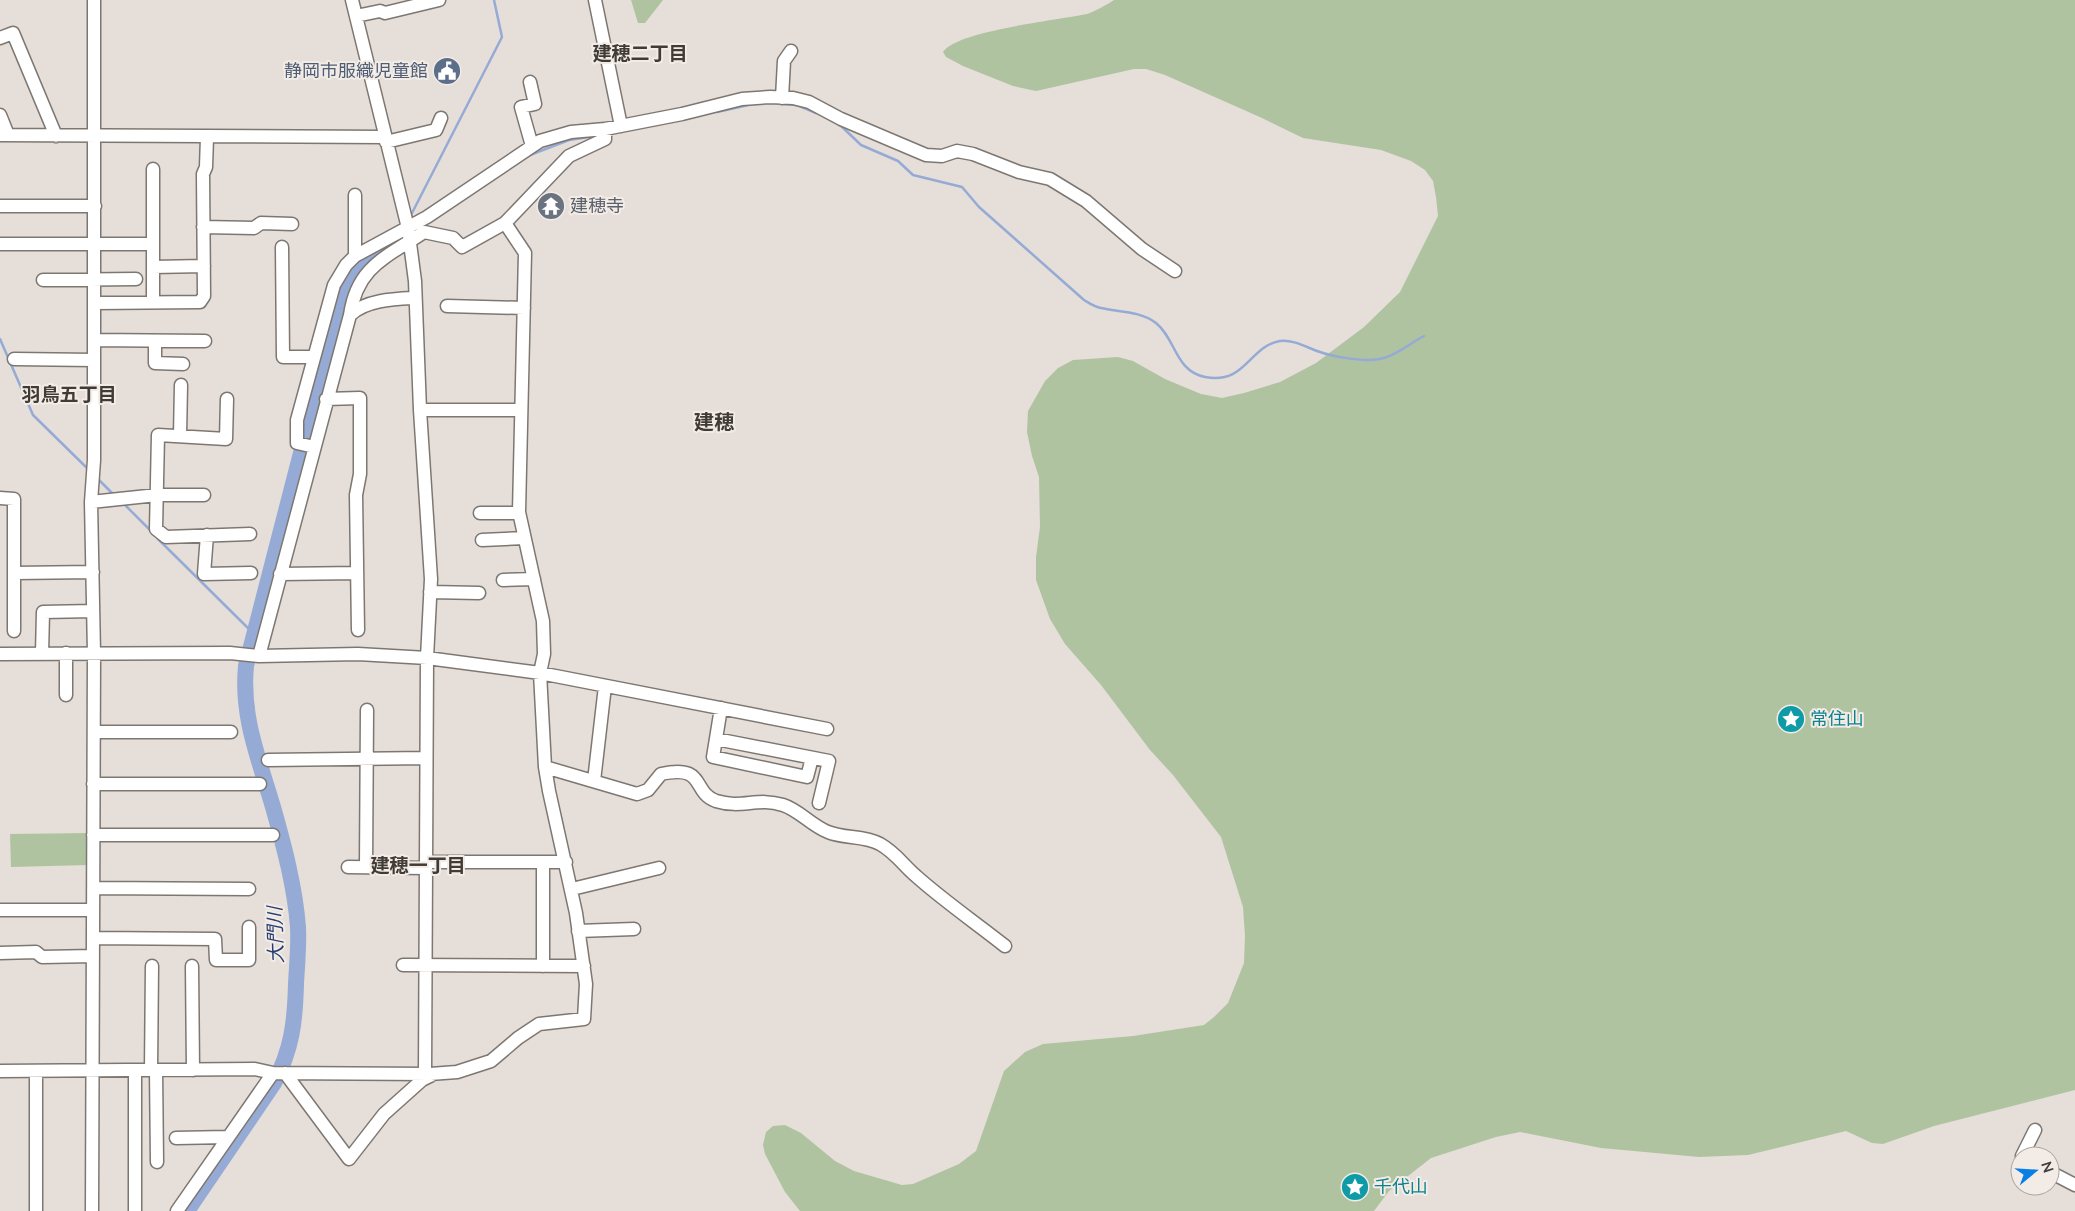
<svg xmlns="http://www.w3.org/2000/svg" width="2075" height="1211" font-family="Lato,'Noto Sans JP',sans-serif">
<rect width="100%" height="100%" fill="#e6ded9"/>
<path fill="#b0c3a1" d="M 631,0 L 663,0 L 645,23 L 638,23 Z
M 1114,0 L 2075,0 L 2075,1090 L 1934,1126 L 1883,1144 L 1872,1143 L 1846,1131 L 1748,1155 L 1699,1157 L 1601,1148 L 1520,1132 L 1496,1137 L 1431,1158 L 1389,1191 L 1374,1211 L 800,1211 L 785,1192 L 765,1154 L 763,1145 L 766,1132 L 773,1126 L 785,1125 L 801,1133 L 835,1161 L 854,1171 L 902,1185 L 913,1184 L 959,1164 L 976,1151 L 1004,1071 L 1025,1052 L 1043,1044 L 1133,1036 L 1204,1025 L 1214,1017 L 1228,1003 L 1244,963 L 1245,936 L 1243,907 L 1221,837 L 1173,775 L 1150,750 L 1101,685 L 1065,644 L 1050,619 L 1036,580 L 1036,557 L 1040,527 L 1039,477 L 1032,456 L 1027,432 L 1028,411 L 1045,381 L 1058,368 L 1073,360 L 1118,357 L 1133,361 L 1165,379 L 1201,394 L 1222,398 L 1244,393 L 1280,382 L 1316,363 L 1364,327 L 1400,292 L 1438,216 L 1436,197 L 1433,181 L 1425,170 L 1411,161 L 1381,150 L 1303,138 L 1262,118 L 1165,75 L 1146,69 L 1134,69 L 1036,91 L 1013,86 L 963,66 L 946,57 L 943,52 C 956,31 1059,20 1087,14 C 1096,11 1106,5 1114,0 Z
M 89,833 L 89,865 L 11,867 L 10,834 Z"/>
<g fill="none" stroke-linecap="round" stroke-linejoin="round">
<path stroke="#95abd5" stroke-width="2.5" d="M 783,104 L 797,105 L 816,113
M 717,112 L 753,104
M 839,124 L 861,145 L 898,161 L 913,175 L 962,187 L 979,207 L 1084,300 C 1089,303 1095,307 1101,308 C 1118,312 1141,311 1156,323 C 1176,339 1175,371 1205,377 C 1246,385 1249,346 1280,341 C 1292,339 1306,347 1317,351 C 1333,357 1367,363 1384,358 C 1398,354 1412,342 1424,336
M 530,155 L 569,140 L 589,137
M 411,215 L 502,37 L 494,0
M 0,339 L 33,415 L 89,470
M 98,479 L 115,496
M 123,503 L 151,531
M 158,539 L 255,635"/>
<path stroke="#95abd5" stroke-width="16" d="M 187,1211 L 274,1083 C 292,1049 295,1022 296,984 C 297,965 299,945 298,927 C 295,887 284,846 273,807 C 259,759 241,717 246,666 L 341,298 C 360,268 370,259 399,239"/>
<defs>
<path id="minor" d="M 352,0 L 408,228 L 415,281 L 420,410 L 431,579 L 427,658 L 425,1074
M 595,0 L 621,126
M 356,16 L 380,11 L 385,13 L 439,0
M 0,38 L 13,33 L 56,136
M 530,82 L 535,104 L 521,107 L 532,146
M 782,98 L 784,61 L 791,51
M 0,115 L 8,135
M 0,135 L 385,137
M 386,142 L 436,130 L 441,118
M 153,169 L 153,302
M 355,195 L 355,256
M 0,206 L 95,206
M 203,227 L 254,228 L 261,223 L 292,224
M 0,244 L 153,244
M 282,247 L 283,357 L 314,357
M 153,267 L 204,266
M 43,280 L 136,279
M 95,303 L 200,302 L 204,296 L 203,174 L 206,167 L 207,137
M 447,306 L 524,308
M 350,315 C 357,266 387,257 424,232 L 453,238 L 462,247 L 505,223
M 94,340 L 205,341
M 155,341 L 155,363 L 183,364
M 14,359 L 94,360
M 227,399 L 226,439 L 158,435 L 156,529 L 166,537 L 250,534
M 326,399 L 360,398 L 360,474 L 356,495 L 358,630
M 420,410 L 521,410
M 180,436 L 181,385
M 314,447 L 297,443 L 297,420 L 334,285 L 346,265 L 355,256 L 427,217 L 540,141 L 571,132 L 605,129 L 682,114 L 742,99 L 770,97 L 793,98 L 809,102 L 841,119 L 926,155 L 942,156 L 957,151 L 973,154 L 1019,172 L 1050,179 L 1086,201 L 1142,249 L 1175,271
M 0,498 L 14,499 L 14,631
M 91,502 L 157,495 L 204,495
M 480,513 L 519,513
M 207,535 L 204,574 L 251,573
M 482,540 L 524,538
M 14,573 L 93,572
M 280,574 L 357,573
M 503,580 L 534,579
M 430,592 L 479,593
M 0,654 L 230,653 L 259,656 L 358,654 L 427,658 L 540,673 L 827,729
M 42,654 L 43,612 L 93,611
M 259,656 L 350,315 C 366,300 393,299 414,298
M 66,695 L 66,653
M 721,708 L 713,757 L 807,777 L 812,758
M 94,732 L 231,732
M 716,739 L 829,761 L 819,803
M 268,760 L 426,758
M 545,767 L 637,794 L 648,790 L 661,774 C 707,764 691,792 716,801 C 742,809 757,797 783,805 C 799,810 812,826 828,832 C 845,839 863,835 880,844 C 896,853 903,865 916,876 C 944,901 976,923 1005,946
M 594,781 L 605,686
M 93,784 L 260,784
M 93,835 L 273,835
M 426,862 L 566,862
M 348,867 L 426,868
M 366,867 L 367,710
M 93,888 L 249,889
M 572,889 L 659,868
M 0,910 L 93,910
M 578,931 L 634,929
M 93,938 L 215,939 L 216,960 L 249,960 L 249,927
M 0,953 L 36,952 L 42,957 L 93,956
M 403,965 L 584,966
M 192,966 L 193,1070
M 543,966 L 543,862
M 151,1070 L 152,966
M 156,1070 L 157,1162
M 0,1071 L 255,1069 L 273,1073 L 430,1074 L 457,1072 L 491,1061 L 518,1038 L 539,1024 L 584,1019 L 586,984 L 576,913 L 549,791 L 545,767 L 540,673 L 544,654 L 543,621 L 519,512 L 525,253 L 505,223 L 569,156 L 605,139 L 605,129
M 285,1073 L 349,1159 L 384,1114 L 422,1080 L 432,1075
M 176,1138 L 227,1137
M 2022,1156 L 2035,1130
M 2050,1172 L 2075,1185
M 36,1211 L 36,1071
M 92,1211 L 94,653 L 91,502 L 94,460 L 94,0
M 135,1211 L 135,1070
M 177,1211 L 273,1073"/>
</defs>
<use href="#minor" stroke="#7d7772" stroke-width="15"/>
<use href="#minor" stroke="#fff" stroke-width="12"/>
</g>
<defs>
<symbol id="civic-disc" viewBox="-11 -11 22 22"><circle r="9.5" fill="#5c6f8a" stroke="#f3ece6"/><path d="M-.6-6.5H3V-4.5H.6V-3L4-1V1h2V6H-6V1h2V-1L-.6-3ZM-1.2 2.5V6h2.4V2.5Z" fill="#fff"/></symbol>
<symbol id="temple-disc" viewBox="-11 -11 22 22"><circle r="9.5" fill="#6b7280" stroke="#f3ece6"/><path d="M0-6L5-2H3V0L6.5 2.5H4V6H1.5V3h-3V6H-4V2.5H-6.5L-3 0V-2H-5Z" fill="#fff"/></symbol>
<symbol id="sight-disc" viewBox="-11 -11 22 22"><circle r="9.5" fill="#0f9aa8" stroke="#f3ece6"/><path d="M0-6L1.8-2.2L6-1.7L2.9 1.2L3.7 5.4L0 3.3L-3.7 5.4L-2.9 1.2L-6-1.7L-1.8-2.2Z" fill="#fff"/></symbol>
</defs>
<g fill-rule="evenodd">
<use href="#civic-disc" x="431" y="55" width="32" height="32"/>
<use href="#temple-disc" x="535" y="190" width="32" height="32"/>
<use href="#sight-disc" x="1775" y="703" width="32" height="32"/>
<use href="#sight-disc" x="1339" y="1171" width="32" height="32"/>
</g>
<g text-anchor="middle" stroke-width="4" stroke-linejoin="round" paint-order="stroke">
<g font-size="18" fill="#4e5e75" stroke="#f3ece6" text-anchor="end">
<text x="428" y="77">静岡市服織児童館</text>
</g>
<g font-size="18" fill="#5b616d" stroke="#f3ece6" text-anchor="start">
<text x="570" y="212">建穂寺</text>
</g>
<g font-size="18" fill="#0d838f" stroke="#f3ece6" text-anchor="start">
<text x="1810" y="725">常住山</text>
<text x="1374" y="1193">千代山</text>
</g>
<g font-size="19" font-weight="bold" fill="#403b36" stroke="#f3ece6">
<text x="640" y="60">建穂二丁目</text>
<text x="69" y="401">羽鳥五丁目</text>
<text x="418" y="872">建穂一丁目</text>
</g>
<g font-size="19" font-style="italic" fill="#253e73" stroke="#f3ece6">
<text transform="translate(275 935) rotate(-92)" y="7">大門川</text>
</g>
<g font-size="20" font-weight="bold" fill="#403b36" stroke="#f3ece6">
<text x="714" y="429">建穂</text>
</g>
</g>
<g transform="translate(2035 1171) rotate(72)"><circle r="24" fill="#f3ece6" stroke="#aba6a1"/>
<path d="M0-4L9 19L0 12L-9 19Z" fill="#097fe5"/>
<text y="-8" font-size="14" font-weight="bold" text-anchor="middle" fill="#3f3c3a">N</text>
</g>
</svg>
